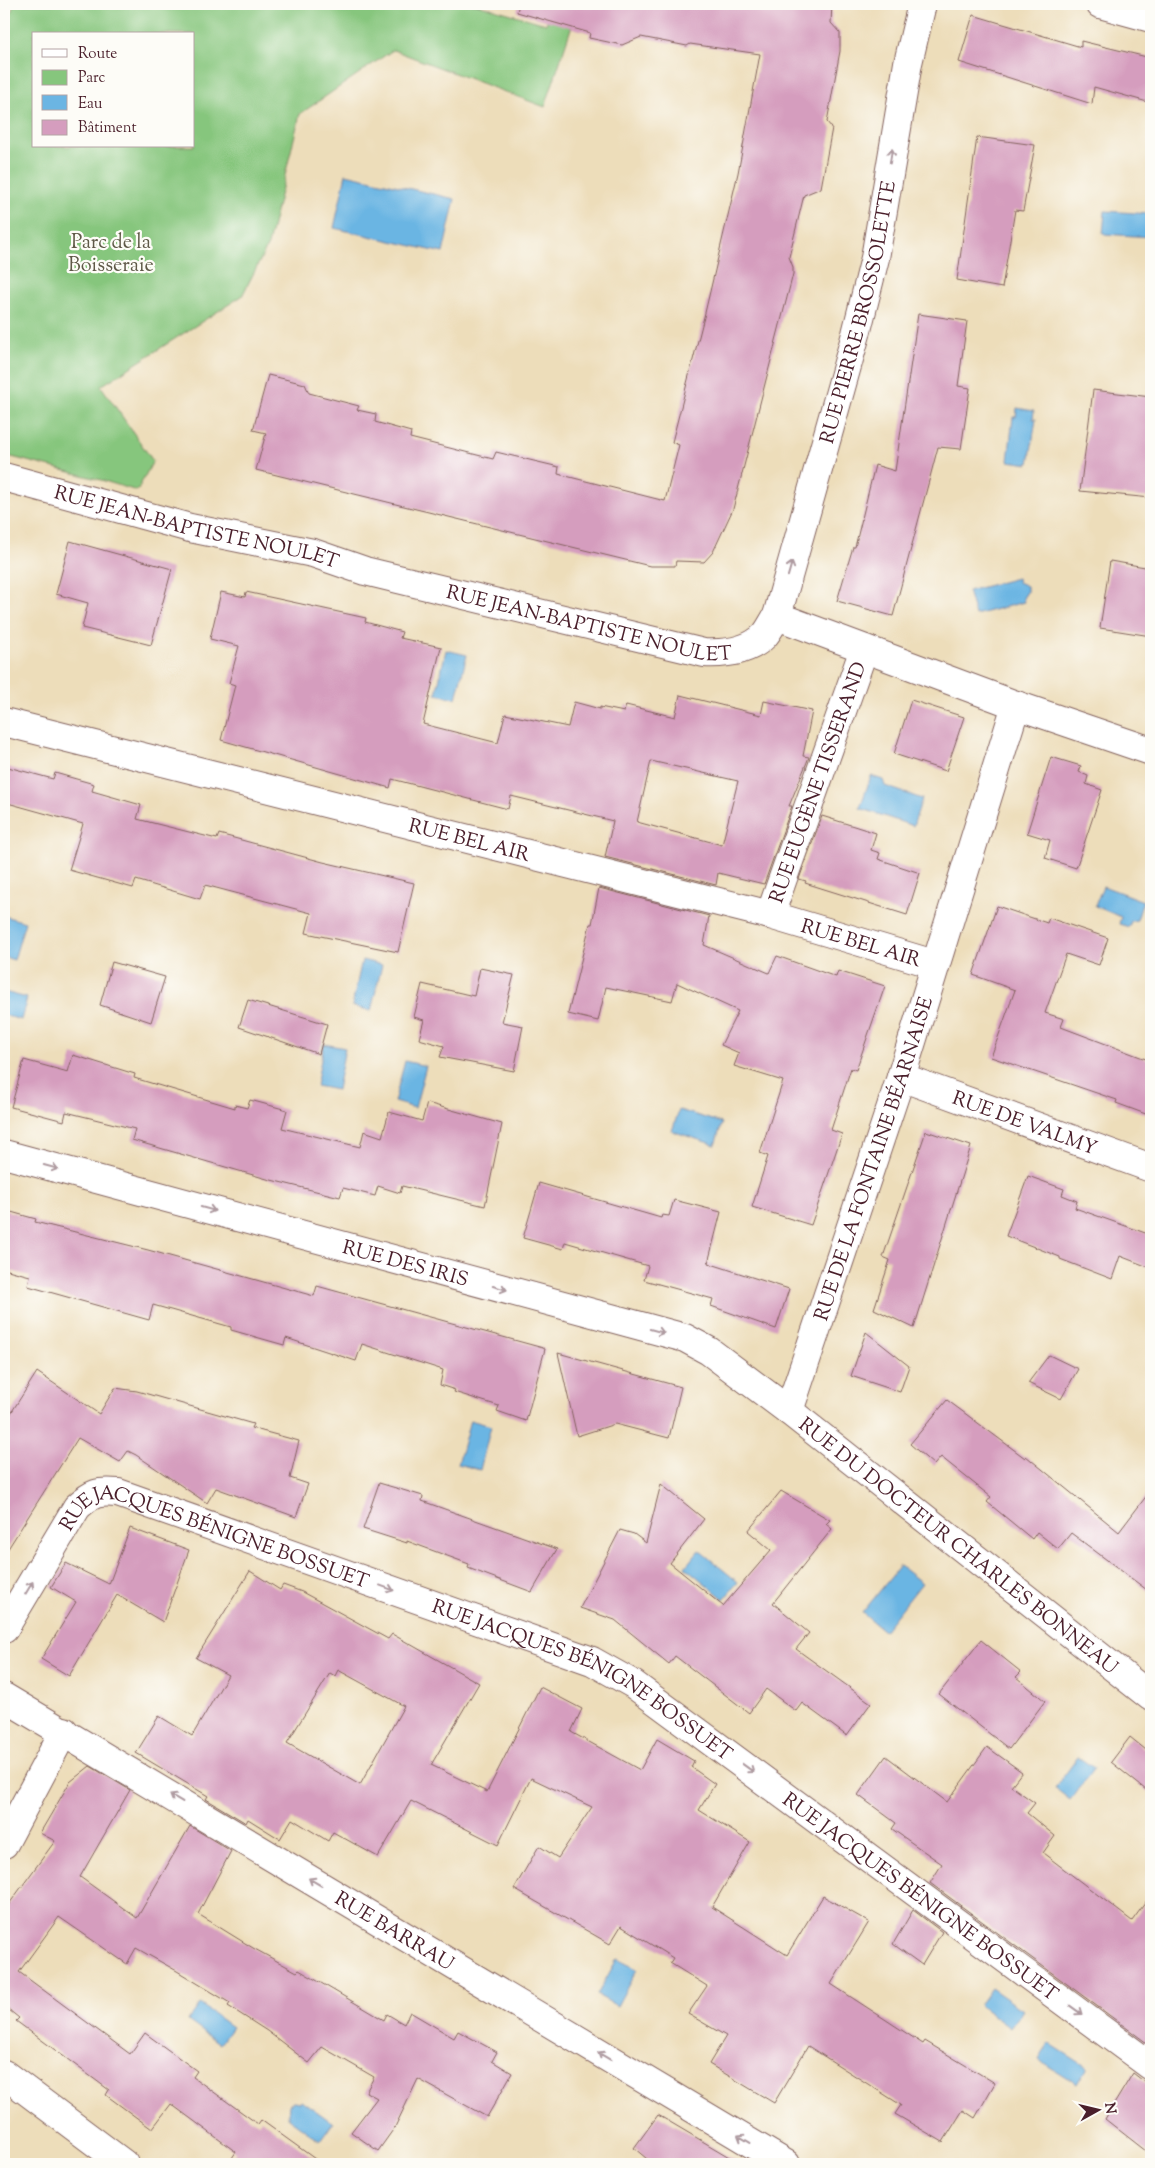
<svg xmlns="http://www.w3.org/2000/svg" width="1155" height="2168" font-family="'Sorts Mill Goudy',serif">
<rect width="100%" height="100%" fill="#fdfcf7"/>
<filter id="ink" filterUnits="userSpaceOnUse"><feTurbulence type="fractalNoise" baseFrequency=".02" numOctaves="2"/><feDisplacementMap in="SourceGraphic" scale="10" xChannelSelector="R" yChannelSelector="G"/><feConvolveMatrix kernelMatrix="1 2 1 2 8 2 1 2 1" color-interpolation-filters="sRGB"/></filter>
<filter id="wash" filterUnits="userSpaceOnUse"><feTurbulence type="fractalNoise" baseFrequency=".0096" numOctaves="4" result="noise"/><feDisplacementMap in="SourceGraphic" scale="20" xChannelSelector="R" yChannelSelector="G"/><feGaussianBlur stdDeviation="1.12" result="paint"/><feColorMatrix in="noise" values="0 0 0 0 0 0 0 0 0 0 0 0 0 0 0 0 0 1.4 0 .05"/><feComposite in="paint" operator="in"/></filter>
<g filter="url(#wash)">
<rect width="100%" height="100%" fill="#edddba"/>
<path fill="#86c67d" stroke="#687254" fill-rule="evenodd" d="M 14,4 L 477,4 L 546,24 L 553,4 L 579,4 L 545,107 L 393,50 L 300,114 L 268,245 L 242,296 L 101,386 L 153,461 L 137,491 L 101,480 L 4,455 L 4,33 ZM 34,34 L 194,34 L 194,146 L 34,146 Z"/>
<path fill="#6bb5e3" stroke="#5a6a87" d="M 346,174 L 455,199 L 443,253 L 334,228 Z
M 1105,211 L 1151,214 L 1151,237 L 1103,234 Z
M 1017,408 L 1034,411 L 1033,419 L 1036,419 L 1029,464 L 1008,461 L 1013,417 L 1016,417 Z
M 1017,578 L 1018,582 L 1027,586 L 1027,592 L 1023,598 L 1024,602 L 975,615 L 968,591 Z
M 446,650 L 467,655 L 456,698 L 436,694 Z
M 871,776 L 883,780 L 885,786 L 922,799 L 913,826 L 860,808 Z
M 1103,886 L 1143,901 L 1137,920 L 1131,921 L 1129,927 L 1119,924 L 1121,917 L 1095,906 Z
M 4,916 L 25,922 L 14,960 L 4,957 Z
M 362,960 L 382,965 L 371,1011 L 352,1006 Z
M 4,992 L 27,998 L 21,1020 L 4,1015 Z
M 324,1044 L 345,1048 L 337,1090 L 316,1086 Z
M 405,1061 L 426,1066 L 415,1108 L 394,1102 Z
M 679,1110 L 722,1123 L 715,1145 L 672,1131 Z
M 470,1420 L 491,1426 L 480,1470 L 458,1464 Z
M 699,1550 L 738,1582 L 724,1599 L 685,1567 Z
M 900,1566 L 922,1583 L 884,1631 L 862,1613 Z
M 1078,1757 L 1094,1768 L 1070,1800 L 1055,1788 Z
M 617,1959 L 637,1969 L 617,2006 L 597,1995 Z
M 991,1988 L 1023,2010 L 1010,2028 L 979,2005 Z
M 200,2004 L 232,2027 L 220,2044 L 188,2021 Z
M 1049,2043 L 1087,2067 L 1077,2084 L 1039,2060 Z
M 301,2100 L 333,2123 L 320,2141 L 288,2118 L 289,2104 L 293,2101 L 300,2102 Z"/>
<g id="blocks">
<path fill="#d59dbe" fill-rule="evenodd" d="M 519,4 L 832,4 L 831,23 L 840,33 L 840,51 L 827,122 L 832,128 L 821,188 L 804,195 L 789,257 L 793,267 L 793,274 L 733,509 L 713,552 L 704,562 L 676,561 L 675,566 L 650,566 L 256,470 L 266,433 L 253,430 L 268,375 L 305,384 L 309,393 L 359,406 L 357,410 L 376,414 L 375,422 L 411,432 L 410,438 L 493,459 L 496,452 L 559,467 L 558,474 L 665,501 L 679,445 L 672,442 L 704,317 L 738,173 L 760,54 L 690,44 L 687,46 L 641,37 L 622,45 L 589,38 L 590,33 L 517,12 Z
M 973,15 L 1081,47 L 1081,41 L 1151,58 L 1151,103 L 1094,87 L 1092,104 L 959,62 Z
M 977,137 L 1035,145 L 1023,211 L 1015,210 L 1002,288 L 957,280 Z
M 918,314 L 967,321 L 958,386 L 970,388 L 961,449 L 938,447 L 893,616 L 837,601 L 853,547 L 855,547 L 875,465 L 895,471 Z
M 1093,390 L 1151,397 L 1151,498 L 1080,491 Z
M 70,541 L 172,569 L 151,645 L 82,628 L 88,603 L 56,594 Z
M 1110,561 L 1151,568 L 1151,636 L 1100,628 Z
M 221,592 L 245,597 L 246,592 L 366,618 L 365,622 L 402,632 L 400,638 L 441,647 L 423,724 L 498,743 L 505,714 L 568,727 L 574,702 L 600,709 L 600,707 L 624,712 L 626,705 L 675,717 L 680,695 L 761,715 L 764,701 L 812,711 L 803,756 L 809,757 L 789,806 L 792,806 L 764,884 L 718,873 L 716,885 L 605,857 L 613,821 L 511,796 L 508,809 L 392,779 L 390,788 L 221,740 L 235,685 L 229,683 L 239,646 L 210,639 ZM 651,761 L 738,781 L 722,845 L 637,822 Z
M 911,700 L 964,717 L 946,771 L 894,754 Z
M 1051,757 L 1081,766 L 1079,772 L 1088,776 L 1086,784 L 1102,790 L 1076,868 L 1045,858 L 1050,840 L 1027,833 Z
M 4,766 L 53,779 L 55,773 L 94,784 L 92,791 L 141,805 L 137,819 L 217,839 L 219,834 L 323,862 L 414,883 L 398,952 L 306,933 L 311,913 L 205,885 L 200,899 L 136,880 L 133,888 L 69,870 L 83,824 L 4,802 Z
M 822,816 L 876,833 L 871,850 L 880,853 L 878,859 L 920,873 L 907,915 L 805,883 L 806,881 L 799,879 Z
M 599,888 L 709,916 L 704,945 L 769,973 L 777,956 L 836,977 L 838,971 L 885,986 L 856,1070 L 851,1068 L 831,1130 L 842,1134 L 811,1225 L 752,1207 L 768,1156 L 760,1153 L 783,1081 L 734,1066 L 739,1053 L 721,1045 L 738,1011 L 677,983 L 672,1001 L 606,987 L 598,1021 L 568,1014 L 590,924 L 592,924 Z
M 997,906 L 1047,923 L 1049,918 L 1108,938 L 1099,965 L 1066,954 L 1045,1013 L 1064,1019 L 1061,1027 L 1151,1061 L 1151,1116 L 1116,1103 L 1117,1100 L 991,1057 L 1015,990 L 973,975 Z
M 112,962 L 165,977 L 151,1022 L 100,1005 Z
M 480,968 L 514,975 L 502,1022 L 523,1026 L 514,1071 L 440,1057 L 444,1046 L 419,1039 L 424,1020 L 414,1017 L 422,984 L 474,996 Z
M 248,1000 L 327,1024 L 319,1054 L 239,1027 Z
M 73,1055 L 135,1074 L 134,1078 L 235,1108 L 235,1105 L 247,1108 L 250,1100 L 287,1110 L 282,1128 L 360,1147 L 364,1131 L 382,1137 L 389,1112 L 422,1121 L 427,1103 L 502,1124 L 485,1206 L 402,1186 L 400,1193 L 378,1186 L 375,1196 L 343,1188 L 340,1197 L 267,1179 L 132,1140 L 135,1129 L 66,1112 L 64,1121 L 11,1107 L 24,1060 L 68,1072 Z
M 926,1131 L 971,1146 L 914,1328 L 874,1309 L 890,1260 L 883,1257 Z
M 1028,1176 L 1064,1189 L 1062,1195 L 1077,1201 L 1075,1208 L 1151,1235 L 1151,1268 L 1120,1256 L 1112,1279 L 1060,1259 L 1060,1257 L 1006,1236 Z
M 539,1183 L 661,1218 L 662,1215 L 669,1216 L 674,1200 L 721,1212 L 708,1263 L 789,1289 L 776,1329 L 711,1306 L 713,1299 L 644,1280 L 648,1266 L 565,1242 L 563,1249 L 523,1238 Z
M 4,1210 L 36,1219 L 35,1222 L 148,1250 L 314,1296 L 317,1286 L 543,1348 L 545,1349 L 526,1421 L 497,1411 L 499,1406 L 454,1392 L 455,1390 L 440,1385 L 443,1370 L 362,1344 L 356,1361 L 286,1338 L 284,1345 L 231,1330 L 231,1327 L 153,1305 L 149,1320 L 28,1286 L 30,1276 L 4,1269 Z
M 866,1332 L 909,1366 L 900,1392 L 851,1376 Z
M 558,1353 L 681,1387 L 669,1438 L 615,1424 L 577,1436 Z
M 1049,1355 L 1078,1369 L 1061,1399 L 1028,1383 Z
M 37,1372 L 99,1414 L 115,1388 L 137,1391 L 253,1424 L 251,1428 L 299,1441 L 290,1478 L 308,1484 L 296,1517 L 216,1488 L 207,1503 L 136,1455 L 128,1451 L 120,1462 L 78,1438 L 4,1555 L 4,1424 Z
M 947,1400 L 1025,1458 L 1026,1456 L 1119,1532 L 1151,1490 L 1151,1593 L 1071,1533 L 1058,1549 L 1037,1532 L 1032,1539 L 987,1502 L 991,1497 L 941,1457 L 934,1465 L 910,1444 Z
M 379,1483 L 423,1496 L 422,1501 L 557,1549 L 532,1592 L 468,1568 L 469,1564 L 407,1541 L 407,1543 L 363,1529 Z
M 661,1484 L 704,1519 L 670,1563 L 723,1606 L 771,1550 L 748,1531 L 781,1491 L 830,1520 L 826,1524 L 832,1529 L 773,1603 L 809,1633 L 796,1649 L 871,1703 L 847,1736 L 802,1703 L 796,1711 L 766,1689 L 749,1713 L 675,1656 L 669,1664 L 615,1620 L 580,1608 L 620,1530 L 634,1534 L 646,1543 Z
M 130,1528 L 189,1550 L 163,1622 L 117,1595 L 69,1676 L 41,1659 L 76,1602 L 51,1587 L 66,1563 L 109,1584 Z
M 250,1571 L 280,1590 L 283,1585 L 302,1592 L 388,1639 L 392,1634 L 479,1683 L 431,1765 L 487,1792 L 540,1687 L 582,1709 L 571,1732 L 640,1770 L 657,1739 L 694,1761 L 691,1767 L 715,1784 L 699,1810 L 750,1842 L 712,1907 L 787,1955 L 823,1896 L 869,1922 L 831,1984 L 923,2044 L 925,2041 L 995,2083 L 975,2118 L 963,2110 L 943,2142 L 895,2114 L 901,2105 L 808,2046 L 774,2103 L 709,2064 L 726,2036 L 688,2014 L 707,1986 L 670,1963 L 673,1958 L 621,1926 L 610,1944 L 514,1889 L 539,1846 L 558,1858 L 592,1807 L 531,1778 L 498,1845 L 411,1801 L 378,1857 L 333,1832 L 328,1841 L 292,1819 L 280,1839 L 248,1819 L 246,1823 L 206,1799 L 208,1796 L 136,1753 L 159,1716 L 192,1736 L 228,1675 L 196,1658 ZM 338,1670 L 404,1706 L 360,1785 L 287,1743 L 330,1673 L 335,1676 Z
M 981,1640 L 1021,1672 L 1016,1677 L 1045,1701 L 1009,1749 L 939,1694 Z
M 1130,1737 L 1151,1754 L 1151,1794 L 1111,1762 Z
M 987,1747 L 1022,1772 L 1011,1786 L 1035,1803 L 1027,1813 L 1055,1836 L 1043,1853 L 1132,1921 L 1151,1895 L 1151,2046 L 930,1883 L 942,1864 L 892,1829 L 896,1823 L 858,1795 L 886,1756 L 947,1802 Z
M 90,1766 L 130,1790 L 80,1877 L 137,1918 L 190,1826 L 231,1851 L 198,1914 L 253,1948 L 297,1972 L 299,1970 L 384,2020 L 387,2014 L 404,2024 L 410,2012 L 454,2038 L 458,2031 L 497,2052 L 492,2061 L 512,2073 L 487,2117 L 418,2079 L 395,2127 L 378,2151 L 351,2132 L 377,2098 L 366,2092 L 374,2077 L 322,2047 L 309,2063 L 267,2031 L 228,2006 L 230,2003 L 177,1971 L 136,1948 L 127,1964 L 59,1917 L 19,1972 L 130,2054 L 145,2033 L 197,2071 L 193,2077 L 258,2124 L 261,2120 L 322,2164 L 228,2164 L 236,2152 L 171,2104 L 152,2129 L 106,2095 L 109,2090 L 16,2021 L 19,2018 L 4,2006 L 4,1911 L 55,1841 L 40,1833 L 70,1782 Z
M 913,1910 L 942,1932 L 922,1965 L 893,1944 Z
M 1133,2073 L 1151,2087 L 1151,2155 L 1105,2119 Z
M 658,2115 L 670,2122 L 741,2164 L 653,2164 L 634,2148 Z"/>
</g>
</g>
<g filter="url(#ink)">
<use href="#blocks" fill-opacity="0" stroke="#83625d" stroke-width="1"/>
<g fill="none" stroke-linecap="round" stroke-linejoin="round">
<defs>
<g id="minor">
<path d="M 1100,4 L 1151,18"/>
<path id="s1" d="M 4,477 L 190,528 L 313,553 L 365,571 L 704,653 C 725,654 748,652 764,636 C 769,631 773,622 777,616 L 856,334 L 875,258 L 908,63 L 922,4"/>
<path d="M 777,616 L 1016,705 L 1151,751"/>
<path id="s2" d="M 4,722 L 770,915 L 934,964"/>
<path id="s3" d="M 770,915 L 864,649"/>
<path id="s4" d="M 901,1077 L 1151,1168"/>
<path id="s5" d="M 4,1154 L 685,1338 L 709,1351 L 789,1411 L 1151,1697"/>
<path id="s6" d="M 789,1411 L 901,1077 L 1016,705"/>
<path id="s7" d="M 4,1629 L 77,1507 C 92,1493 98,1491 118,1493 L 592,1661 L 633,1684 L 1151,2066"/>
<path id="s8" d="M 4,1697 L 786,2164"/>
<path d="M 4,1844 L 64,1731"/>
<path d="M 4,2074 L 124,2164"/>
</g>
</defs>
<use href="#minor" stroke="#83625d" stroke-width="30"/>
<use href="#minor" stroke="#fff" stroke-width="28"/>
</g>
<defs><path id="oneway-shaft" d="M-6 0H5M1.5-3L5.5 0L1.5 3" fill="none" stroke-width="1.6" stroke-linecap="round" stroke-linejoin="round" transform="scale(1.25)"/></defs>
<g stroke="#ae9aa0">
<use href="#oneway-shaft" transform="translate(891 156) rotate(-81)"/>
<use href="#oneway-shaft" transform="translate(790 569) rotate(-74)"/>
<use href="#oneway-shaft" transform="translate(51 1167) rotate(15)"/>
<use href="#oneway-shaft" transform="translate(208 1209) rotate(15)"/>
<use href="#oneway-shaft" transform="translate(500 1288) rotate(15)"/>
<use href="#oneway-shaft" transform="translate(657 1331) rotate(15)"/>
<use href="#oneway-shaft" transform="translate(29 1588) rotate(-59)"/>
<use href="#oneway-shaft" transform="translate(387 1588) rotate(20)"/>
<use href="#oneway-shaft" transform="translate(748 1768) rotate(36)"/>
<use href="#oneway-shaft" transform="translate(176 1798) rotate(-149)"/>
<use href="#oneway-shaft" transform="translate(315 1882) rotate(-149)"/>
<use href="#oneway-shaft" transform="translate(1076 2010) rotate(36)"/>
<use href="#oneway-shaft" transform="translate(604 2056) rotate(-149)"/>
<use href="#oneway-shaft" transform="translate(744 2139) rotate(-149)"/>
</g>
</g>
<g text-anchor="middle" stroke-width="4.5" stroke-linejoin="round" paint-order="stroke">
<g font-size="20" fill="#5f5948" stroke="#fdfcf7">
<text x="111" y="248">Parc de la<tspan x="111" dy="23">Boisseraie</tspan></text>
</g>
<g font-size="20" fill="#4a1f2b" stroke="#fdfcf7">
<text dy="7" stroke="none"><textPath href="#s1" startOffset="1125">RUE PIERRE BROSSOLETTE</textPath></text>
<text dy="7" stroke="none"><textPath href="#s1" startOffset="199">RUE JEAN-BAPTISTE NOULET</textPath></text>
<text dy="7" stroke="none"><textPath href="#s1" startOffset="604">RUE JEAN-BAPTISTE NOULET</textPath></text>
<text dy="7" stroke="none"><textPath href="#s3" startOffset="141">RUE EUGÈNE TISSERAND</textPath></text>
<text dy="7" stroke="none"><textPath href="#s2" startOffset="480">RUE BEL AIR</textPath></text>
<text dy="7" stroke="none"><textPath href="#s2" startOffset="885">RUE BEL AIR</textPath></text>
<text dy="7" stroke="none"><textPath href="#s4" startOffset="132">RUE DE VALMY</textPath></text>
<text dy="7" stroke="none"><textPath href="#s6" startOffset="266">RUE DE LA FONTAINE BÉARNAISE</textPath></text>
<text dy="7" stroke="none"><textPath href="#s5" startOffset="416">RUE DES IRIS</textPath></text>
<text dy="7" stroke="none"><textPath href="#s5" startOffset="1049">RUE DU DOCTEUR CHARLES BONNEAU</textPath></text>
<text dy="7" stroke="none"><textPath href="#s7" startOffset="285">RUE JACQUES BÉNIGNE BOSSUET</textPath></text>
<text dy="7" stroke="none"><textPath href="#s7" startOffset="690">RUE JACQUES BÉNIGNE BOSSUET</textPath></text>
<text dy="7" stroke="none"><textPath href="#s7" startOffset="1095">RUE JACQUES BÉNIGNE BOSSUET</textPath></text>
<text dy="7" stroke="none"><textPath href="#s8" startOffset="455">RUE BARRAU</textPath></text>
</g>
</g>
<rect width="1155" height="2168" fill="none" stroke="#fdfcf7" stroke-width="20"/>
<rect x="32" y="32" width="162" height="115" fill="#fdfcf7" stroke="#b5a4a5"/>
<rect x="42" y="49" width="25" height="8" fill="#ffffff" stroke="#b5a4a5"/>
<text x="78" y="58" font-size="15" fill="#4a1f2b">Route</text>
<rect x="42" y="70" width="25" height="15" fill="#86c67d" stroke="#b5a4a5"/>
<text x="78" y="82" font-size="15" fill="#4a1f2b">Parc</text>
<rect x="42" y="95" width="25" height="15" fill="#6bb5e3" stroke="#b5a4a5"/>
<text x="78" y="108" font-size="15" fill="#4a1f2b">Eau</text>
<rect x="42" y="120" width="25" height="15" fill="#d59dbe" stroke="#b5a4a5"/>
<text x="78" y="132" font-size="15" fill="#4a1f2b">Bâtiment</text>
<g transform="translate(1098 2110) rotate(82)" stroke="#fdfcf7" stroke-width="4" paint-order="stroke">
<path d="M0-4L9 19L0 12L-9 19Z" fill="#4a1f2b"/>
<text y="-8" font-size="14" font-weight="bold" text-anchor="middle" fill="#4a1f2b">N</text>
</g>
</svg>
